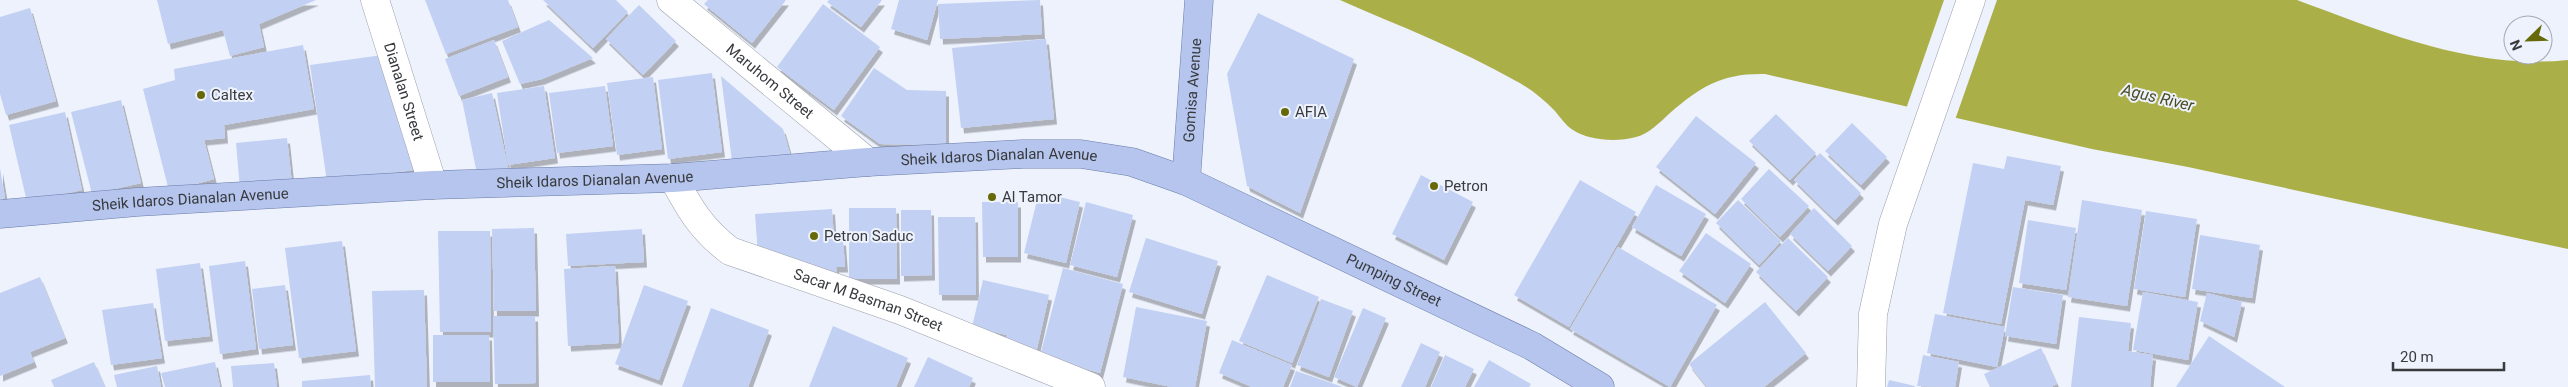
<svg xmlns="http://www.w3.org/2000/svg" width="2568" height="387" font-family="Roboto,sans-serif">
<defs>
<filter id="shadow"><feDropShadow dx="3" dy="5.5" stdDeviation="0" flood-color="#0004"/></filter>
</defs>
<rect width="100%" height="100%" fill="#edf2fd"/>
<path fill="#abaf48" d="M 1340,0 L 2297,0 C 2384,32 2473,70 2568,60 L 2568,249 L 2188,167 L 2092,149 L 1765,74 C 1723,73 1701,86 1670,113 C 1660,122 1649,134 1636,137 C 1617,142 1590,141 1573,130 C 1566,126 1560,117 1555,111 C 1543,99 1531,89 1516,81 C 1460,49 1399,26 1340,0 Z"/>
<path fill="#edf2fd" d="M 1944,0 L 1997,0 L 1955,120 L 1906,109 Z"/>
<path fill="#c2d0f3" filter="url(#shadow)" d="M 157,0 L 316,0 L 259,24 L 264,47 L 230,56 L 223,30 L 168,44 Z
M 425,0 L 508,0 L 518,27 L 446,54 Z
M 543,0 L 616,0 L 628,12 L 593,48 Z
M 708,0 L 786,0 L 752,43 L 704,4 Z
M 829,0 L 882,0 L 861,27 L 827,2 Z
M 899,0 L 938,0 L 927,40 L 891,29 Z
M 1040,0 L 1042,34 L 940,39 L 938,4 Z
M 823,4 L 880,47 L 834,110 L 777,67 Z
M 639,5 L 676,41 L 643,75 L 606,39 Z
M 30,8 L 56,101 L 6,115 L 0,94 L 0,17 Z
M 1258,13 L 1354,59 L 1300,213 L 1247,186 L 1227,74 Z
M 549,20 L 593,58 L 542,79 L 520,84 L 502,41 Z
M 1046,39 L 1054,119 L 961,128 L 952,48 Z
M 494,40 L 508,77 L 459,96 L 445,59 Z
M 303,45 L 314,109 L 224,125 L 225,138 L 204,140 L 214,179 L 169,191 L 143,89 L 175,80 L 174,69 Z
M 397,53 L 420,169 L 327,182 L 310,65 Z
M 874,68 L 907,90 L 946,91 L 946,145 L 880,144 L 841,116 Z
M 712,73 L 722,152 L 668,159 L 658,80 Z
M 721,76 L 783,129 L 790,154 L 732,161 Z
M 653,77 L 662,149 L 617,155 L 607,83 Z
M 544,86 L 555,158 L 508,165 L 497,93 Z
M 605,86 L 613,146 L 557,153 L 549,93 Z
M 492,93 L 509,172 L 478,179 L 462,100 Z
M 121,100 L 141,183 L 92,194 L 71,112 Z
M 65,112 L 82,190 L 27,202 L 9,125 Z
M 1776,114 L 1816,153 L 1790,180 L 1749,141 Z
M 1696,116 L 1756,163 L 1715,214 L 1656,167 Z
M 1852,123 L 1887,157 L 1861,185 L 1825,151 Z
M 287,138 L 292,184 L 240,189 L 236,143 Z
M 1820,153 L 1861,193 L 1835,220 L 1794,180 Z
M 2007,156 L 2061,166 L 2053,205 L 2025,200 L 2001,324 L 1943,313 L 1973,163 L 2004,169 Z
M 0,168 L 5,198 L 0,199 Z
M 1769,169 L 1809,206 L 1780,237 L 1741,199 Z
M 1421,175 L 1473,202 L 1444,260 L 1392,234 Z
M 1580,180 L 1636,212 L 1569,327 L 1514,295 Z
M 1656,185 L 1706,214 L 1681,256 L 1632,227 Z
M 1039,192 L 1080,202 L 1066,263 L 1024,253 Z
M 1738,200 L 1781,241 L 1759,265 L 1716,223 Z
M 2082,200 L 2142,210 L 2127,306 L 2068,297 Z
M 982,202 L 1018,202 L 1018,257 L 983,257 Z
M 1086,202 L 1133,215 L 1117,277 L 1070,265 Z
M 849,208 L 896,208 L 897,279 L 849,279 Z
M 1814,208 L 1852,246 L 1828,271 L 1790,234 Z
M 832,209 L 834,240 L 843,240 L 845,267 L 836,267 L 837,284 L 758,255 L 755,214 Z
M 901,210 L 931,210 L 932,275 L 901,276 Z
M 2146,211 L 2197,219 L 2185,297 L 2134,289 Z
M 938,217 L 975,217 L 976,295 L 939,295 Z
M 2028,220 L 2076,228 L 2066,290 L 2019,283 Z
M 534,228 L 536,311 L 494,311 L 492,229 Z
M 642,229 L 644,262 L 568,266 L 566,234 Z
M 438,231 L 490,231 L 491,332 L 440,332 Z
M 1706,233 L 1751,264 L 1725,303 L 1679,271 Z
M 2200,235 L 2260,245 L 2252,298 L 2192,289 Z
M 1146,238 L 1218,261 L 1202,314 L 1129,292 Z
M 1788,238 L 1828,277 L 1796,311 L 1756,272 Z
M 342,241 L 356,351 L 299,358 L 285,248 Z
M 1618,247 L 1717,305 L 1670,387 L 1570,329 Z
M 245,261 L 256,349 L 220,354 L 209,266 Z
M 200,263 L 210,336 L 165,341 L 156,269 Z
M 615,266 L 619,343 L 568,346 L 564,269 Z
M 1063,268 L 1123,284 L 1100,373 L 1040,356 Z
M 1267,275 L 1319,297 L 1292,363 L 1239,341 Z
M 40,277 L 65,338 L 30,352 L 34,362 L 0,376 L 0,293 Z
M 983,280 L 1049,295 L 1036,353 L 1004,346 L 1007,335 L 972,327 Z
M 285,285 L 293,345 L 259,349 L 252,289 Z
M 644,285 L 688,301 L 659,380 L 615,364 Z
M 2013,287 L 2063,295 L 2056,344 L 2005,336 Z
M 424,290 L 427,387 L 375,387 L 372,291 Z
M 2143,292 L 2198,302 L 2188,360 L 2133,350 Z
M 2207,293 L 2242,302 L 2234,337 L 2200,321 Z
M 1321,299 L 1353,311 L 1329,377 L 1297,365 Z
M 1765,302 L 1806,353 L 1764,387 L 1707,387 L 1689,364 Z
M 153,303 L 162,358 L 111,365 L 102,310 Z
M 1136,307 L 1207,321 L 1195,387 L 1172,387 L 1123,377 Z
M 711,308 L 769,330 L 748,387 L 682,387 Z
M 1363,308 L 1386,318 L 1357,387 L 1334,377 Z
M 1935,314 L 2005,327 L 1997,367 L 1927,353 Z
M 493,316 L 535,316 L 536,383 L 495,384 Z
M 2079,317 L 2131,323 L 2128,351 L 2153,355 L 2150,387 L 2071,387 Z
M 833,326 L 908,358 L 896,387 L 809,387 Z
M 433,335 L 489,335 L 490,382 L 433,382 Z
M 2209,336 L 2285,387 L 2176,387 Z
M 1232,340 L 1292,365 L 1283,387 L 1252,387 L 1219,373 Z
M 1421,343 L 1440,352 L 1425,387 L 1401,387 Z
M 2041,348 L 2057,384 L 2051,387 L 1990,387 L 1984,374 Z
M 1445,355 L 1474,369 L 1465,387 L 1431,387 Z
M 1923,355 L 1959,362 L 1955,387 L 1917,386 Z
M 928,357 L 973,378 L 969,387 L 914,387 Z
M 1489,360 L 1531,384 L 1529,387 L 1474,387 Z
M 94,362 L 105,387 L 54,387 L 51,380 Z
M 215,362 L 220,387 L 165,387 L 161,373 Z
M 274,363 L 277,387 L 233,387 L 231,366 Z
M 157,366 L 161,387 L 117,387 L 114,375 Z
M 1296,371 L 1343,387 L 1290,387 Z
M 370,375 L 371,387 L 302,387 L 302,381 Z
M 1889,380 L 1915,386 L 1914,387 L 1887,387 Z"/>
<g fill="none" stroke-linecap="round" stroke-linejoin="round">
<defs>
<g id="minor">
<path id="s1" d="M 375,0 L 433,185"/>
<path id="s2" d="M 671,0 L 868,162"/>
<path d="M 1871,387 L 1873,314 L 1893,224 L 1971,0"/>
</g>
<g id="secondary">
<path id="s3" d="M 673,178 C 690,209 701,229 730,251 L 900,310 L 1091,387"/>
</g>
<g id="primary">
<path id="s4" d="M 1186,181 L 1199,0"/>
<path id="s5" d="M 0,214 L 137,202 L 433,185 L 673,178 L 868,162 L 1023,154 L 1081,154 L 1132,162 L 1186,181 L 1532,346 L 1600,387"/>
</g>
</defs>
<use href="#minor" stroke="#9b9fa9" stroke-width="29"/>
<use href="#secondary" stroke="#9b9fa9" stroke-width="29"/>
<use href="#primary" stroke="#697ba8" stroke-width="29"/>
<use href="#minor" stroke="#fff" stroke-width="28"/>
<use href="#secondary" stroke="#fff" stroke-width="28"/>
<use href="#primary" stroke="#b5c5ed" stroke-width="28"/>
</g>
<g fill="#676908" stroke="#edf2fd" stroke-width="2">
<circle cx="201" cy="95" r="5"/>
<circle cx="1285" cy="112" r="5"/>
<circle cx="1434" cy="186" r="5"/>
<circle cx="992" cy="197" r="5"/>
<circle cx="814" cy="236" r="5"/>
</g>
<g text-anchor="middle" stroke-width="4" stroke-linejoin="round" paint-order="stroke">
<g font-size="15" fill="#383a3e" stroke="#edf2fd">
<text dy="5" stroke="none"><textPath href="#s2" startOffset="128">Maruhom Street</textPath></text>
<text dy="5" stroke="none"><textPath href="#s4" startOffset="91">Gomisa Avenue</textPath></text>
<text dy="5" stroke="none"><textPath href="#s1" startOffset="96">Dianalan Street</textPath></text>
<text dy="5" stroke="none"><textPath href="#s5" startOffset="1001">Sheik Idaros Dianalan Avenue</textPath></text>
<text dy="5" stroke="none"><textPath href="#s5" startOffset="596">Sheik Idaros Dianalan Avenue</textPath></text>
<text dy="5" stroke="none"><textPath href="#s5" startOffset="191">Sheik Idaros Dianalan Avenue</textPath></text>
<text dy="5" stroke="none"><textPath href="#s5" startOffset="1422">Pumping Street</textPath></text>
<text dy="5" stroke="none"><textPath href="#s3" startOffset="240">Sacar M Basman Street</textPath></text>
</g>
<g font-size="15" fill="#383a3e" stroke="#edf2fd" text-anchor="start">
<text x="211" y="100">Caltex</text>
<text x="1295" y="117">AFIA</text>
<text x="1444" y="191">Petron</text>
<text x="1002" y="202">Al Tamor</text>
<text x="824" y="241">Petron Saduc</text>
</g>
<g font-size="16" font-style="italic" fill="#4b4c22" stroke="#edf2fd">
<text transform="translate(2158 97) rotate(13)" y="6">Agus River</text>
</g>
</g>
<g transform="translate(2528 40) rotate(247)"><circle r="24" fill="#edf2fd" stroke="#a5a8b1"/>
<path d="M0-4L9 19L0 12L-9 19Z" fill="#676908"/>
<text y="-8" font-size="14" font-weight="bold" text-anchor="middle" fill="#383a3e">N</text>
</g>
<path d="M2393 362v8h111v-8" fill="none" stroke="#383a3e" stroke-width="2.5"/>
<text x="2400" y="362" font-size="15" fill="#383a3e" stroke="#edf2fd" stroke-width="4" paint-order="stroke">20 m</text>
</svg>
